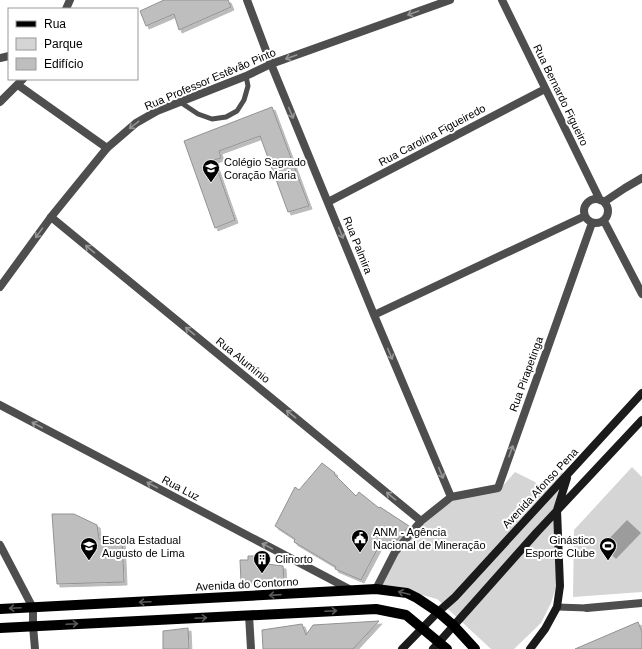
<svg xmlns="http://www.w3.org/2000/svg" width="642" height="649" font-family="Arial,sans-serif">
<defs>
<filter id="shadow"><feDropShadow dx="3" dy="3" stdDeviation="0" flood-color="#0004"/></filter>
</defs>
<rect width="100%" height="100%" fill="#fff"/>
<path fill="#d5d5d5" d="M 632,467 L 642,477 L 642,592 L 573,597 L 574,530 Z
M 563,471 L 555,543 L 557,584 L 551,603 L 541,623 L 514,649 L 491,649 L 437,599 L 407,591 L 381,586 L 396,554 L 422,522 L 452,499 L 500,489 L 515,472 L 535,482 L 543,492 Z"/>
<path fill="#9c9c9c" d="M 627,520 L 641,533 L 616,559 L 602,546 Z"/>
<path fill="#bebebe" stroke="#929292" filter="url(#shadow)" d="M 164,0 L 228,0 L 231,7 L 179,30 L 174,14 L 146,26 L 140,11 Z
M 272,107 L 309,206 L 288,212 L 260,136 L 219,151 L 221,158 L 214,160 L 235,220 L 215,228 L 184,141 Z
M 322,463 L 335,473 L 334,474 L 356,496 L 359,492 L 379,508 L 380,507 L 409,526 L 397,540 L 395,539 L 379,546 L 361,580 L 335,569 L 336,567 L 294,542 L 295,539 L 275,526 L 295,487 L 299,490 Z
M 52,514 L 74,514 L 97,525 L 99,539 L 122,538 L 124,582 L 57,584 Z
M 248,556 L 265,556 L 267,564 L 283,566 L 284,582 L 241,581 L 240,560 L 248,560 Z
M 379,621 L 353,649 L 263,649 L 262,630 L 302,624 L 306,635 L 313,625 Z
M 638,622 L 642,632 L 642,649 L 575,649 Z
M 188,628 L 189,649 L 163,649 L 163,631 Z"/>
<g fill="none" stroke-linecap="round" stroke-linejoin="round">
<path stroke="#4e4e4e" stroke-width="5" d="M 180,102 L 198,114 L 212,119 L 226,117 L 237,111 L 244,100 L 248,86 L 246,76"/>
<path stroke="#4e4e4e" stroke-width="7" d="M 557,607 L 587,608"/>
<path stroke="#4e4e4e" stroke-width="8" d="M 502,0 L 600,200
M 66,9 L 70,0
M 0,58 L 9,56
M 271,64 L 374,315 L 451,497
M 18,85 L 107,148
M 0,102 L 23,79
M584 211a12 12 0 1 1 24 0a12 12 0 1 1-24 0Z
M 328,202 L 545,89
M 604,202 L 625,188 L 642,178
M 51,217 L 421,521
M 604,221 L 642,294
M 374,315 L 585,216
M 0,405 L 351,590
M 0,545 L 33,608 L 33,626 L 35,649
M 376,589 L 395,552 L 421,521 L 451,497 L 498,488 L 592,223
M 587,608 L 642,603
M 249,615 L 251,649"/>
<path stroke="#4e4e4e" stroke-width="8" d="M 247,0 L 271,64
M 0,287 L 51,217 L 107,148 L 136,123 L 157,111 L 246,76 L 271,64 L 450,0"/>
<path stroke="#1b1b1b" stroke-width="8" d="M 402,649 L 438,612 L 455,597 L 642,393
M 433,649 L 537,532 L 642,420
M 530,649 L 545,629 L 557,607 L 560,586 L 557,510 L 567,478"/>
<path stroke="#000" stroke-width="10" d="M 0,609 L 376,589 L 407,593 L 417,598 L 438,612 L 453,625 L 475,649
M 0,628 L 376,609 L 406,615 L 447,649"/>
</g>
<defs><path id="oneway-shaft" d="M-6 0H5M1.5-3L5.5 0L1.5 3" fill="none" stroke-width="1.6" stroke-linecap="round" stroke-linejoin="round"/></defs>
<g stroke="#959595">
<use href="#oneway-shaft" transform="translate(413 13) rotate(160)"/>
<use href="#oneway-shaft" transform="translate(291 57) rotate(160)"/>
<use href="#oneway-shaft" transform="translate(291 113) rotate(67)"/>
<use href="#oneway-shaft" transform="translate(134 125) rotate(142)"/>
<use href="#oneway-shaft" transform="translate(39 233) rotate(126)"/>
<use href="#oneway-shaft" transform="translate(341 233) rotate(68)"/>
<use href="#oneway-shaft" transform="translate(90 249) rotate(-141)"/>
<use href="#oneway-shaft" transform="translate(190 331) rotate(-141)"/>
<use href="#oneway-shaft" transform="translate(390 354) rotate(67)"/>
<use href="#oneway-shaft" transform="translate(291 414) rotate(-141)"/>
<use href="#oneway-shaft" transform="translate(37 425) rotate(-152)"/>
<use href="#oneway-shaft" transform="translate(511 451) rotate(-70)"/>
<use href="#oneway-shaft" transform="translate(441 473) rotate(67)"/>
<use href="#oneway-shaft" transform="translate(152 485) rotate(-152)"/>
<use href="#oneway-shaft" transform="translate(391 496) rotate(-141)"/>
<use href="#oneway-shaft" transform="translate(267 546) rotate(-152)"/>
</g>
<g stroke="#595959">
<use href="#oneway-shaft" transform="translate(404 593) rotate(-166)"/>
<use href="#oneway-shaft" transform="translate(275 595) rotate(176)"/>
<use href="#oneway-shaft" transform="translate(145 602) rotate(177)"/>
<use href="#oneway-shaft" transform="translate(15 608) rotate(177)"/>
<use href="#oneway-shaft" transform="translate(331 611) rotate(-3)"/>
<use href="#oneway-shaft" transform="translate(201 618) rotate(-3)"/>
<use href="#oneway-shaft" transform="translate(72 624) rotate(-3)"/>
</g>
<defs>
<symbol id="school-pin" viewBox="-11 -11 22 30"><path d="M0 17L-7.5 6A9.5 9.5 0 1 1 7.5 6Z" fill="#000" stroke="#fff"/><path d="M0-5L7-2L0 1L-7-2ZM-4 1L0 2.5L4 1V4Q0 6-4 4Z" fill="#fff"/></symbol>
<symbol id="civic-pin" viewBox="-11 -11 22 30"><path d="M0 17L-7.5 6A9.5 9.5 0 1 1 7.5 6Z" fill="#000" stroke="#fff"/><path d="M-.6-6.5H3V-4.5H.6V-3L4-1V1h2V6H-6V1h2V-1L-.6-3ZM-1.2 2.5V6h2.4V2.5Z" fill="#fff"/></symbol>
<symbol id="stadium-pin" viewBox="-11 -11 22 30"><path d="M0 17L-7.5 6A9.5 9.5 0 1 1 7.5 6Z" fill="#000" stroke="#fff"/><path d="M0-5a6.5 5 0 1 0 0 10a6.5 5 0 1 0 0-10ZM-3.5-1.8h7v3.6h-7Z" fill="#fff"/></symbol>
<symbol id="building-pin" viewBox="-11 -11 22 30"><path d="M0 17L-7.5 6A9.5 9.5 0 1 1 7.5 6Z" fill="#000" stroke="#fff"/><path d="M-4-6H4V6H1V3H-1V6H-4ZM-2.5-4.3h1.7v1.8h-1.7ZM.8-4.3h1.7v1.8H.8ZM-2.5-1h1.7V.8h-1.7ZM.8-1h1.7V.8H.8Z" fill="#fff"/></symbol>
</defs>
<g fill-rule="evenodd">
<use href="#school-pin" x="201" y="158" width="20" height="27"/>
<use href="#civic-pin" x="350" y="528" width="20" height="27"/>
<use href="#school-pin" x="79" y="536" width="20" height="27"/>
<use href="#stadium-pin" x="598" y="536" width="20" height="27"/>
<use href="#building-pin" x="252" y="549" width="20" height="27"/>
</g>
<g text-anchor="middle" stroke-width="4" stroke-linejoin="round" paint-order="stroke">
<g font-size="11" fill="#000" stroke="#fff">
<text transform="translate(210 79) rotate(-23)" y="4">Rua Professor Estêvão Pinto</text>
<text transform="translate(561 95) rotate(64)" y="4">Rua Bernardo Figueiro</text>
<text transform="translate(432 135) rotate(-28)" y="4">Rua Carolina Figueiredo</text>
<text transform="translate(358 245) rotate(68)" y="4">Rua Palmira</text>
<text transform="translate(243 360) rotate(39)" y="4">Rua Alumínio</text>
<text transform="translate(526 374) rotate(-70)" y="4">Rua Pirapetinga</text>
<text transform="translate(181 488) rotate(28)" y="4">Rua Luz</text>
<text transform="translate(540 488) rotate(-47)" y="4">Avenida Afonso Pena</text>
<text transform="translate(247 584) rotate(-3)" y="4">Avenida do Contorno</text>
</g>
<g font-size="11" fill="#000" stroke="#fff" text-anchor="start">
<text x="224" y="166">Colégio Sagrado<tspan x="224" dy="13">Coração Maria</tspan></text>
<text x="373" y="536">ANM - Agência<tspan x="373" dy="13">Nacional de Mineração</tspan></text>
<text x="102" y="544">Escola Estadual<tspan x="102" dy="13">Augusto de Lima</tspan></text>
<text x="595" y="544" text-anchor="end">Ginástico<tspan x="595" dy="13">Esporte Clube</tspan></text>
<text x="275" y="563">Clinorto</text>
</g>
</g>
<rect x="8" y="8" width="130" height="72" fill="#ffffff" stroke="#999999"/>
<rect x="16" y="21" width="20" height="6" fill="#000000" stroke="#999999"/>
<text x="44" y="28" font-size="12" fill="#000000">Rua</text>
<rect x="16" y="38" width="20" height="12" fill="#d5d5d5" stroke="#999999"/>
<text x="44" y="48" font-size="12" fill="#000000">Parque</text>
<rect x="16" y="58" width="20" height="12" fill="#bebebe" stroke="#999999"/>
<text x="44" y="68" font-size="12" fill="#000000">Edifício</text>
</svg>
